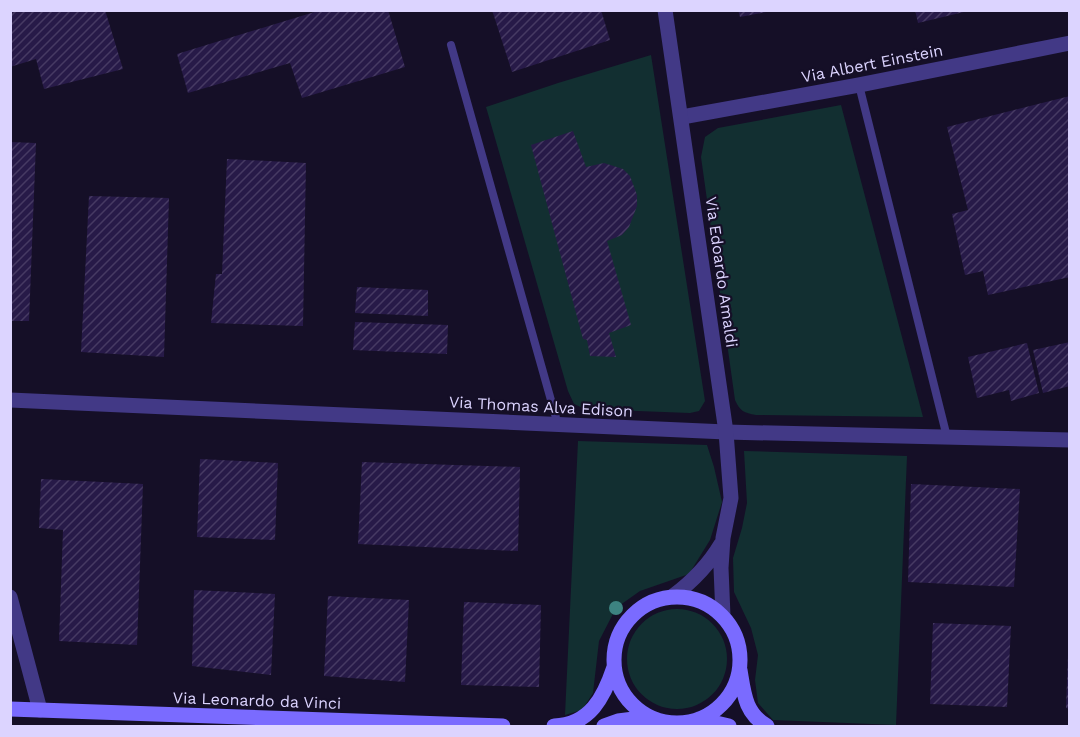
<svg xmlns="http://www.w3.org/2000/svg" width="1080" height="737" font-family="'Work Sans',sans-serif">
<defs>
<pattern id="building-hatch" width="6" height="6" patternUnits="userSpaceOnUse" patternTransform="scale(1.5)"><rect width="6" height="6" fill="#271a48"/><path d="M-1 1l2-2M0 6l6-6M5 7l2-2" fill="none" stroke="#463a63"/></pattern>
</defs>
<rect width="100%" height="100%" fill="#150f27"/>
<path fill="#122f31" d="M 651,55 L 705,401 L 699,411 L 690,413 L 585,409 L 574,404 L 568,391 L 486,107 L 558,83 Z
M 841,105 L 923,417 L 756,415 C 744,413 740,411 735,400 L 701,157 L 705,137 L 718,128 Z
M 578,441 L 707,445 L 714,467 L 722,502 L 710,540 L 689,574 L 640,591 L 616,608 L 599,641 L 593,693 L 582,710 L 565,715 Z
M 744,451 L 907,456 L 896,725 L 773,720 L 758,703 L 755,680 L 758,655 L 751,628 L 734,592 L 733,558 L 742,528 L 747,503 Z
M627 659a50 50 0 1 1 100 0a50 50 0 1 1-100 0Z"/>
<path fill="url(#building-hatch)" d="M 10,10 L 105,10 L 123,69 L 44,89 L 36,59 L 10,67 Z
M 321,10 L 388,10 L 405,67 L 302,98 L 290,63 L 188,93 L 177,54 Z
M 492,10 L 601,10 L 610,40 L 512,72 Z
M 738,10 L 766,10 L 766,12 L 740,17 Z
M 915,10 L 968,10 L 968,11 L 918,23 Z
M 1070,96 L 1070,277 L 988,295 L 983,271 L 965,275 L 952,214 L 968,210 L 947,127 Z
M 573,131 L 586,167 L 604,163 L 623,169 L 630,176 L 637,195 L 637,206 L 629,227 L 622,235 L 607,241 L 631,325 L 609,333 L 616,357 L 590,356 L 587,340 L 583,339 L 531,145 Z
M 10,142 L 36,143 L 29,321 L 10,321 Z
M 227,159 L 306,163 L 303,326 L 211,323 L 216,274 L 222,274 Z
M 89,196 L 169,198 L 164,357 L 81,352 Z
M 357,287 L 428,290 L 428,316 L 355,313 Z
M 355,322 L 448,325 L 447,354 L 353,350 Z
M 1070,342 L 1070,386 L 1043,393 L 1033,350 Z
M 1027,343 L 1039,393 L 1011,401 L 1009,390 L 977,398 L 968,357 Z
M 200,459 L 278,463 L 275,540 L 197,537 Z
M 362,462 L 520,467 L 518,551 L 358,544 Z
M 41,479 L 143,484 L 137,645 L 59,641 L 63,530 L 39,528 Z
M 911,484 L 1020,489 L 1014,587 L 908,582 Z
M 194,590 L 275,594 L 271,675 L 192,666 Z
M 328,596 L 409,600 L 405,682 L 324,676 Z
M 464,602 L 541,605 L 539,687 L 461,685 Z
M 933,623 L 1011,626 L 1007,707 L 930,704 Z
M 1068,655 L 1070,655 L 1070,709 L 1066,708 Z"/>
<g fill="none" stroke-linecap="round" stroke-linejoin="round">
<path stroke="#423986" stroke-width="8" d="M 451,45 L 558,425
M 859,85 L 947,437"/>
<path stroke="#423986" stroke-width="15" d="M 682,117 L 859,85 L 1070,43
M 10,400 L 726,432 L 1070,440
M 10,597 L 40,710"/>
<path stroke="#423986" stroke-width="15" d="M 665,10 L 726,432 L 731,498 L 723,538 L 721,568 L 723,616
M 673,596 C 693,581 708,566 721,544"/>
<path stroke="#7a6bff" stroke-width="15" d="M614 660a63 63 0 1 1 126 0a63 63 0 1 1-126 0Z
M 740,670 C 744,694 745,713 767,726
M 10,709 L 503,726
M 699,719 L 729,726
M 554,726 C 590,725 604,697 614,667
M 604,726 L 618,721 L 650,717"/>
</g>
<circle fill="#3d8381" cx="616" cy="608" r="7"/>
<g text-anchor="middle" stroke-width="4.5" stroke-linejoin="round" paint-order="stroke">
<g font-size="16" fill="#dcd4ff" stroke="#150f27">
<text transform="translate(872 63) rotate(-11)" y="6">Via Albert Einstein</text>
<text transform="translate(722 272) rotate(82)" y="6">Via Edoardo Amaldi</text>
<text transform="translate(541 406) rotate(3)" y="6">Via Thomas Alva Edison</text>
<text transform="translate(257 700) rotate(2)" y="6">Via Leonardo da Vinci</text>
</g>
</g>
<rect width="1080" height="737" fill="none" stroke="#dcd4ff" stroke-width="24"/>
</svg>
